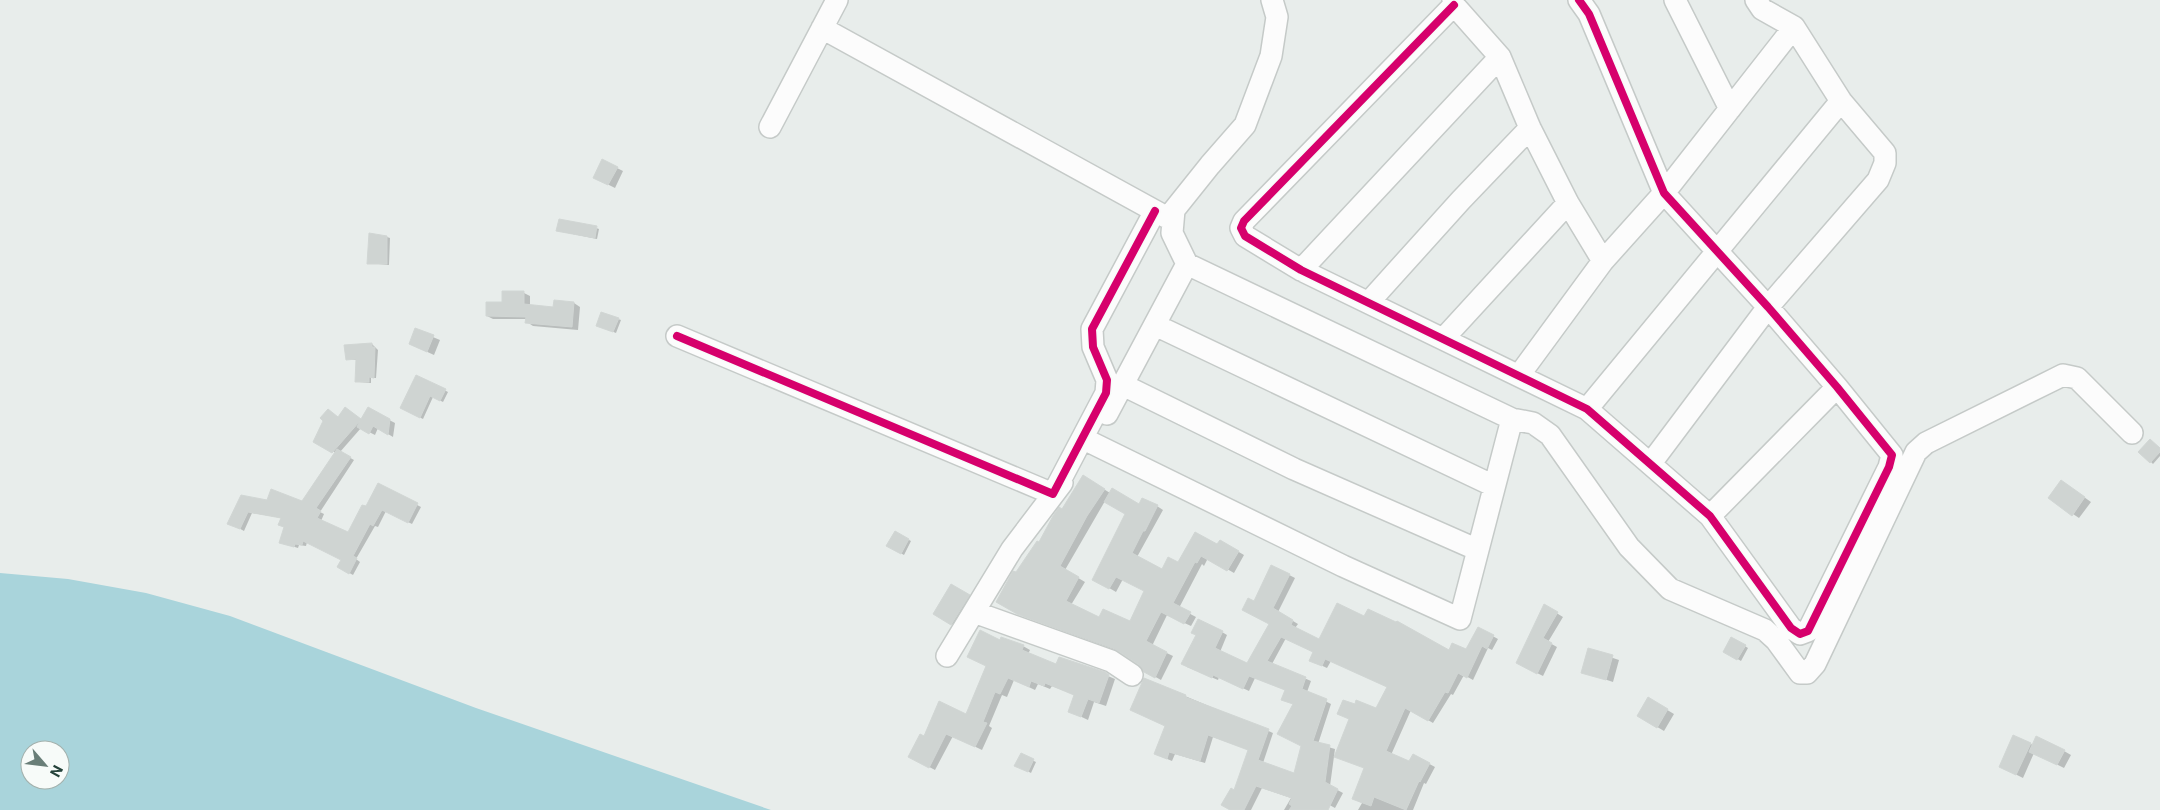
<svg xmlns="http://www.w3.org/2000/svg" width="2160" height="810" font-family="Inter,sans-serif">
<rect width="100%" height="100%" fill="#e8edeb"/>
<path fill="#a9d4db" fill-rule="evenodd" d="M 0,573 L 68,579 L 146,593 L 230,616 L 476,708 L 771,810 L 0,810 ZM 30,750 L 60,750 L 60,780 L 30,780 Z"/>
<path fill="#0003" fill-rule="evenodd" d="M 617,168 L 623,171 L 615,188 L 601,181 Z
M 596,228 L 599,229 L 597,239 L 558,231 Z
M 387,237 L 390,238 L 389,265 L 368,263 Z
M 503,292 L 524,293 L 530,296 L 530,306 L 554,308 L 574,303 L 580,307 L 578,330 L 533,326 L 527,322 L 527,319 L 493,319 L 487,316 L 503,303 Z
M 618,319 L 621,320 L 616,333 L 601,327 Z
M 416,330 L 440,340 L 434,355 L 410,344 Z
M 372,344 L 378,350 L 376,378 L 371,378 L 371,383 L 359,382 L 356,381 L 357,360 L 347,359 Z
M 417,376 L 448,392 L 443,402 L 433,397 L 423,419 L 401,408 Z
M 368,409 L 395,423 L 393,437 L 378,428 L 375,435 L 361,428 L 340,452 L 354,460 L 320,512 L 324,514 L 321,521 L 349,534 L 366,508 L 378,485 L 421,507 L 412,524 L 386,511 L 378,527 L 375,526 L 356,559 L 360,562 L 353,575 L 339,567 L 343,560 L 307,542 L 306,546 L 299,545 L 298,548 L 285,544 L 285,527 L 282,518 L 252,513 L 244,531 L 233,525 L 241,496 L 267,501 L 303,502 L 336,453 L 314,441 L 339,418 L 362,420 Z
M 2160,449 L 2160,456 L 2153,464 L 2151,462 Z
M 1083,476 L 1110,493 L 1140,506 L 1157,506 L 1163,510 L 1137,557 L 1163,570 L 1217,546 L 1220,541 L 1244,555 L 1234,573 L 1208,558 L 1204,566 L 1202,564 L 1179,608 L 1196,617 L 1191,626 L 1167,615 L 1152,646 L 1173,656 L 1161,680 L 1145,671 L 1140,664 L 1121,652 L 1025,617 L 997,602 L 1062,510 ZM 1105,501 L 1126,513 L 1094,579 L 1116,592 L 1123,579 L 1146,591 L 1130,622 L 1099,619 L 1071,605 L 1085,582 L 1065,570 Z
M 2067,485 L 2091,502 L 2079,518 L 2073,514 Z
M 895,533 L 911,541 L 904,555 L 888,546 Z
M 1272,566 L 1295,578 L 1278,612 L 1298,624 L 1295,628 L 1320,641 L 1365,618 L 1450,652 L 1467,651 L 1478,628 L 1498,639 L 1492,650 L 1488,648 L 1473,680 L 1464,675 L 1453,695 L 1451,694 L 1433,723 L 1411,710 L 1391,755 L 1410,762 L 1413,755 L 1435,767 L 1426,784 L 1424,783 L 1413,810 L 1358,810 L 1362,803 L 1354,799 L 1366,768 L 1376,709 L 1388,687 L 1331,661 L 1327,668 L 1316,663 L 1314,652 L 1286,638 L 1272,664 L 1311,681 L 1307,692 L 1331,704 L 1318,744 L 1335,749 L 1330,786 L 1343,793 L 1335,808 L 1322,801 L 1317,810 L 1284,810 L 1291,798 L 1262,788 L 1251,810 L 1233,810 L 1234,792 L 1249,750 L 1213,737 L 1205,763 L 1175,754 L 1172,761 L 1155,754 L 1185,696 L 1273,733 L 1263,763 L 1295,774 L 1302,746 L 1295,704 L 1286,690 L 1255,678 L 1249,691 L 1219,677 L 1218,680 L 1187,667 L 1222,632 L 1227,635 L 1220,652 L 1248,664 L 1270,624 L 1255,602 Z
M 951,585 L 975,599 L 958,627 L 935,614 Z
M 1545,606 L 1563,617 L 1548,642 L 1557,647 L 1543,676 L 1523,666 Z
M 1732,638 L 1748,648 L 1741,661 L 1724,651 Z
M 1000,641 L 1023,646 L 1030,650 L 1028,654 L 1057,665 L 1108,676 L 1115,679 L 1106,706 L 1094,702 L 1088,720 L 1069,711 L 1075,695 L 1052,686 L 1050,689 L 1038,684 L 1035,690 L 1014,680 L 1007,697 L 1002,695 L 989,726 L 992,728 L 982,750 L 953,736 L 935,770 L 916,760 L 925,738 L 967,715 Z
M 1589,650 L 1619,660 L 1613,682 L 1583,672 Z
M 1649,699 L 1674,714 L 1664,731 L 1639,716 Z
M 2030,744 L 2064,751 L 2071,755 L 2064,768 L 2034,753 L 2023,778 L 2007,770 Z
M 1021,755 L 1036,762 L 1031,773 L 1016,765 Z"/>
<path fill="#cfd4d2" stroke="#d1d6d4" d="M 602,159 L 618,167 L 608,185 L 593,178 Z
M 559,219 L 597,226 L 595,238 L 556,231 Z
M 369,233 L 387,236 L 387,264 L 367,264 Z
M 502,291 L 524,291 L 524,304 L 553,307 L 554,300 L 574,302 L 572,327 L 525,323 L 526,317 L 486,316 L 486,302 L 502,302 Z
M 601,312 L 619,318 L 613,332 L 596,326 Z
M 415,328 L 434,335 L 427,352 L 409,344 Z
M 372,343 L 372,347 L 375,347 L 374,378 L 369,377 L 369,382 L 355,382 L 356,359 L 346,360 L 344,345 Z
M 416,375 L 446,389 L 440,401 L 430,396 L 420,418 L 400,408 Z
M 345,407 L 361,419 L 368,407 L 390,419 L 388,435 L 373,426 L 369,434 L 357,427 L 360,421 L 332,453 L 313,442 L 323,421 L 320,418 L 328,409 L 338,417 Z
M 2150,439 L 2160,448 L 2160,452 L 2150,463 L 2138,452 Z
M 337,449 L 351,457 L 316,508 L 321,511 L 317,518 L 348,532 L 362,505 L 366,506 L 378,483 L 418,503 L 408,523 L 382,510 L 373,526 L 370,524 L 353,556 L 357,558 L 349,574 L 337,567 L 341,560 L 303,541 L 302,545 L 295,544 L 294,547 L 279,543 L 284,527 L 278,525 L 281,518 L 248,512 L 240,529 L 227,524 L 241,495 L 267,500 L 271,489 L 302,501 Z
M 1083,475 L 1105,489 L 1087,516 L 1060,566 L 1079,577 L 1066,601 L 1099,617 L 1103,609 L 1130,621 L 1144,591 L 1116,577 L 1109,589 L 1092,580 L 1125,514 L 1104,502 L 1112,488 L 1139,504 L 1142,498 L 1158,505 L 1145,531 L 1143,531 L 1132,553 L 1162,569 L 1168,557 L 1178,562 L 1195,532 L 1217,544 L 1220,540 L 1239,551 L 1227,571 L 1201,556 L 1197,563 L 1195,562 L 1173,603 L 1191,612 L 1184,624 L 1161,612 L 1146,641 L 1167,652 L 1155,678 L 1144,672 L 1139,665 L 1115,649 L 1017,614 L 996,602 L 1013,571 L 1016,572 L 1037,541 L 1039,542 L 1053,516 L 1059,507 L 1062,509 Z
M 2061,480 L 2085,497 L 2072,516 L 2048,498 Z
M 895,531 L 909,539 L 901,554 L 886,546 Z
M 1271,565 L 1290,574 L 1273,608 L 1293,620 L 1291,625 L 1319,639 L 1337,603 L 1364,616 L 1368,609 L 1396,622 L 1397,621 L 1449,650 L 1452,643 L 1466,649 L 1478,627 L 1494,635 L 1487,649 L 1482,646 L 1467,678 L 1458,673 L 1448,693 L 1445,692 L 1428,721 L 1405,708 L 1386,751 L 1409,761 L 1413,754 L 1430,763 L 1420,782 L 1419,781 L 1406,810 L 1374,797 L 1371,806 L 1352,799 L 1364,768 L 1334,757 L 1349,719 L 1337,714 L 1343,700 L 1355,704 L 1356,700 L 1376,708 L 1387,687 L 1325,659 L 1322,666 L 1309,661 L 1313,652 L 1281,637 L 1267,661 L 1306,677 L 1302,689 L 1327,699 L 1313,741 L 1330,745 L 1325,782 L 1338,789 L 1328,810 L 1289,810 L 1292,806 L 1289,804 L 1292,798 L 1256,786 L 1244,810 L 1230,810 L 1221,805 L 1231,788 L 1234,790 L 1248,750 L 1208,735 L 1200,761 L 1169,752 L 1167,759 L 1154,754 L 1165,726 L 1130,710 L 1144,678 L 1186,695 L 1185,697 L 1269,729 L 1258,760 L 1294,773 L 1301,746 L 1277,734 L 1293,704 L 1281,700 L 1285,690 L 1249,676 L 1243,689 L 1213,675 L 1212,678 L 1181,664 L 1196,635 L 1191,633 L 1198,619 L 1223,631 L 1215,648 L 1247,663 L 1269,624 L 1242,610 L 1248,598 L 1254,601 Z
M 951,584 L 970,595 L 951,625 L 933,614 Z
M 1544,604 L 1558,612 L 1543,638 L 1552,643 L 1537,674 L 1516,663 Z
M 980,630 L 1000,640 L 1001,637 L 1024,645 L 1022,650 L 1056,664 L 1059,657 L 1105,672 L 1109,675 L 1099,703 L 1088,699 L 1081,717 L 1068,712 L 1074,695 L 1045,683 L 1044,686 L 1031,681 L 1029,687 L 1008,678 L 1000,694 L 995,692 L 983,722 L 987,723 L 975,747 L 946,734 L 929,768 L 908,757 L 920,734 L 924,736 L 939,701 L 966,714 L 986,666 L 967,657 Z
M 1731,637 L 1746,645 L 1737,660 L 1723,652 Z
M 1588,648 L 1613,655 L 1606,680 L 1581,673 Z
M 1648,697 L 1668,709 L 1657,728 L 1637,716 Z
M 2013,735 L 2031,743 L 2016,775 L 1999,767 Z
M 2036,736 L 2065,750 L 2057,765 L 2029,752 Z
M 1021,753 L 1034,759 L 1028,772 L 1014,766 Z"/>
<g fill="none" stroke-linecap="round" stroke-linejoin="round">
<defs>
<path id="minor" d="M 1272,0 L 1277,17 L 1271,56 L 1245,125 L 1210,165 L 1174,210 L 1172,233 L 1187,264 L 1512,419 L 1533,423 L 1550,435 L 1629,547 L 1670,589 L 1765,630 L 1776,640 L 1800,673 L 1807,673 L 1815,664 L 1916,452 L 1926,443 L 2063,375 L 2077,378 L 2132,433
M 1453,0 L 1454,5 L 1500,57 L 1530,128 L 1568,203 L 1603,261
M 1675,0 L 1730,109
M 1756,0 L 1762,9 L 1794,27
M 1454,5 L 1244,221 L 1241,228 L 1245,236 L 1301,270 L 1587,409 L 1710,516 L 1791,628 L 1800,634 L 1808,631 L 1889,467 L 1892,455 L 1837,387 L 1768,307 L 1664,193 L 1589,14 L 1579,0
M 822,28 L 1166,217
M 770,127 L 837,0
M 1301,270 L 1500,57
M 1369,302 L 1461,200 L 1530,128
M 1155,325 L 1494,486
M 677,336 L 1053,494 L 1106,393 L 1107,380 L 1093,347 L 1092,329 L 1155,211
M 1444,338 L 1568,203
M 1520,374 L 1603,261 L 1664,193 L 1794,27 L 1841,101 L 1885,153 L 1885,163 L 1878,180 L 1768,307 L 1651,463
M 1123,385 L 1294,469 L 1478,550
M 1587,409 L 1841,101
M 1107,414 L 1187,264
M 1092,443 L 1343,566 L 1460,619 L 1512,419
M 1710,516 L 1837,387
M 974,612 L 1111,661 L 1132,675
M 947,656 L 1012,549 L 1062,483"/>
</defs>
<use href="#minor" stroke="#c5cac8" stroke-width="24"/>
<use href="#minor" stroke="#fcfcfc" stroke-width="21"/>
<defs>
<path id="cycleway" d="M 1454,5 L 1244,221 L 1241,228 L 1245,236 L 1301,270 L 1587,409 L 1710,516 L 1791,628 L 1800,634 L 1808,631 L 1889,467 L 1892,455 L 1837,387 L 1768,307 L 1664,193 L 1589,14 L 1579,0
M 677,336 L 1053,494 L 1106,393 L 1107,380 L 1093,347 L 1092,329 L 1155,211"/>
</defs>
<use href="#cycleway" stroke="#f7fbf9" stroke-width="11"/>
<use href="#cycleway" stroke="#d6006c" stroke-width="8"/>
</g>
<g transform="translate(45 765) rotate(118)"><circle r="24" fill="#f7fbf9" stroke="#a3b1ad"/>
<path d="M0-4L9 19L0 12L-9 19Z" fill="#697e78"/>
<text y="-8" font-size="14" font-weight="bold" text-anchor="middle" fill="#24423a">N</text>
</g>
</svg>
